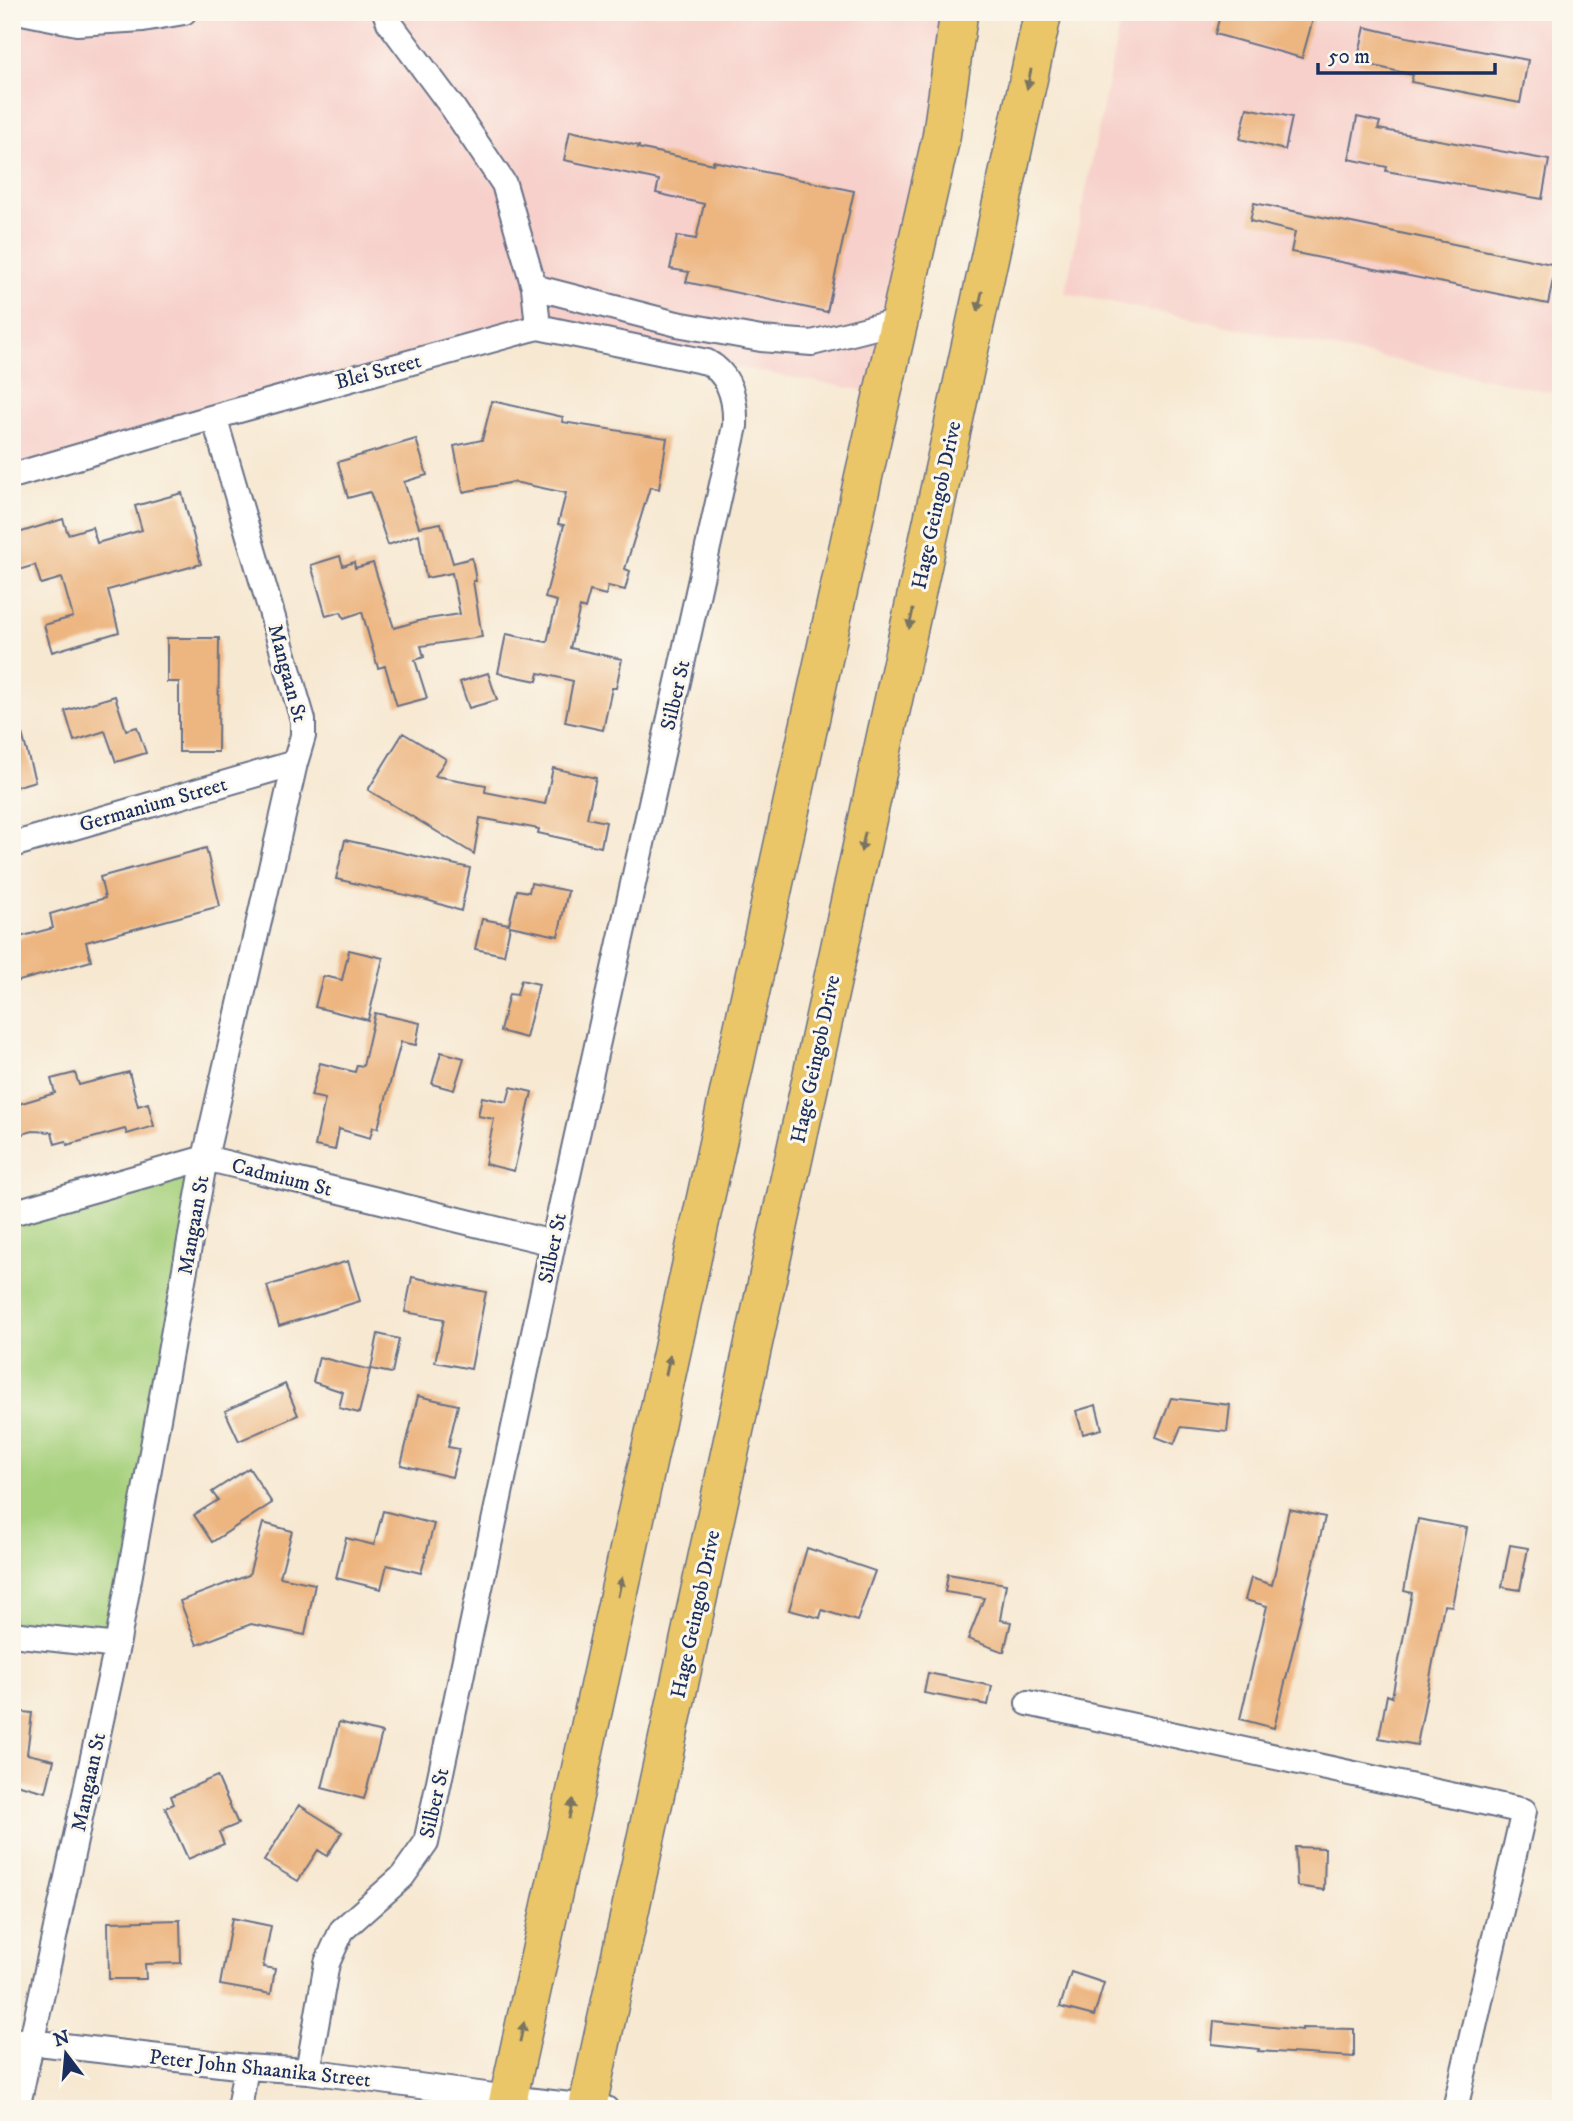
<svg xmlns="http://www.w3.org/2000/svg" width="1573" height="2121" font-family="'IM FELL DW Pica',serif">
<rect width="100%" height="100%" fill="#fbf7ec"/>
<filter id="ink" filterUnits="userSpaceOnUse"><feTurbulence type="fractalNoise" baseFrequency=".0143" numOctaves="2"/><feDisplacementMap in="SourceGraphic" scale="14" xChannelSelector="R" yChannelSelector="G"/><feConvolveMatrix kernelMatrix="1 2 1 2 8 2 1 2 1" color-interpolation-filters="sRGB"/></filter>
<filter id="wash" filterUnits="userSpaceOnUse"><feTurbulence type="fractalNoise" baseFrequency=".00686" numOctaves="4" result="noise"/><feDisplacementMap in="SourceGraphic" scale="28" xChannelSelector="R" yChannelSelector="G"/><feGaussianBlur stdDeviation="1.57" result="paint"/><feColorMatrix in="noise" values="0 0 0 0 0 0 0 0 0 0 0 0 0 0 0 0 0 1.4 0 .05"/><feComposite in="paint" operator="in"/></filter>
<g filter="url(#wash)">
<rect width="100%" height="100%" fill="#f7e8d1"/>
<path fill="#f7d0cb" d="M 12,12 L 959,12 L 882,394 L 523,328 L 12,476 Z
M 1122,12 L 1561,12 L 1561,394 L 1065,293 Z"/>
<path fill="#a6d07c" stroke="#60806d" stroke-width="2" d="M 205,1158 L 117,1646 L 12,1634 L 12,1213 Z"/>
<g id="blocks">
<path fill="#edb681" d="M 1221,12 L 1315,12 L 1302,58 L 1215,34 Z
M 1365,27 L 1407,37 L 1528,60 L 1520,103 L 1411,82 L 1413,75 L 1357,62 Z
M 1247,108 L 1292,117 L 1285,150 L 1240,139 Z
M 1357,117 L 1380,122 L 1378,129 L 1549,160 L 1542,199 L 1386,171 L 1387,167 L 1349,159 Z
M 570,131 L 639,146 L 638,148 L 713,164 L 713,161 L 854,191 L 827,312 L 686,282 L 689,272 L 670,269 L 677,236 L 696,239 L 704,204 L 656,193 L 659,180 L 564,160 Z
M 1254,203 L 1556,265 L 1548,304 L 1291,252 L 1295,232 L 1250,221 Z
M 492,401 L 563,417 L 562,422 L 667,438 L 659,489 L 650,487 L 625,569 L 630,571 L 625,590 L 608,586 L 606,595 L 590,591 L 585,609 L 580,607 L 570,648 L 622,659 L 616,688 L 612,688 L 603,730 L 565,722 L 573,681 L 539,673 L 537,681 L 498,673 L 506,634 L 547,642 L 557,601 L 545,598 L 564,525 L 558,524 L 566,493 L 514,482 L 463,492 L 454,446 L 482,440 Z
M 416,439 L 427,475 L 404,482 L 419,527 L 441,523 L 453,563 L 472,558 L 476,581 L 473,581 L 482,637 L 421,646 L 424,657 L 415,660 L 427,698 L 397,706 L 385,666 L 378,668 L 362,612 L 344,618 L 341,612 L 326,616 L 311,565 L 340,556 L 343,566 L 354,562 L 355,568 L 373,563 L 394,628 L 422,620 L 460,614 L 452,573 L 426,578 L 419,534 L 388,545 L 370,492 L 348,498 L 338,462 Z
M 182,493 L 201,564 L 108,590 L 119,632 L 52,652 L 44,625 L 73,617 L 62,578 L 41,584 L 35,565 L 12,572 L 12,535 L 63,519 L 68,534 L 92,527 L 97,543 L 142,530 L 135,506 Z
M 167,638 L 219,638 L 218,752 L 179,752 L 179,682 L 167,682 Z
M 488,673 L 497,700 L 469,708 L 460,682 Z
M 115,696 L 126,730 L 137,727 L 146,753 L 116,762 L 105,731 L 74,741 L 65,711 Z
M 12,719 L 18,719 L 35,781 L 12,788 Z
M 403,733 L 446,759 L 435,776 L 486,785 L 485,792 L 545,804 L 553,768 L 596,778 L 587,818 L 606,822 L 601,847 L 538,833 L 539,829 L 480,818 L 474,854 L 368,790 Z
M 345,840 L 470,868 L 461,911 L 427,900 L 336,879 Z
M 206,848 L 220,906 L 86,942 L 91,961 L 12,983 L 12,939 L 53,928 L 50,914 L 105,898 L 100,877 Z
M 531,883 L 568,891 L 558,936 L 510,926 L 504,955 L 475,949 L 482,919 L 509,924 L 517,890 L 529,892 Z
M 349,950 L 383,958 L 368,1020 L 315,1007 L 323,976 L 342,980 Z
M 521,980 L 539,984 L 526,1038 L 500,1031 L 509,994 L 517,995 Z
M 375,1013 L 420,1023 L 416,1045 L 401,1042 L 378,1128 L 373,1127 L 370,1138 L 339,1129 L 335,1150 L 315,1146 L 325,1099 L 311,1096 L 320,1063 L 355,1072 L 357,1065 L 363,1066 Z
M 441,1052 L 464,1058 L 454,1090 L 432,1084 Z
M 129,1072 L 138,1106 L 148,1103 L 154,1126 L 127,1134 L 125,1129 L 67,1145 L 66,1141 L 55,1144 L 52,1132 L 33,1131 L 12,1137 L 12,1106 L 55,1093 L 51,1079 L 75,1073 L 79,1085 Z
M 511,1087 L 532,1092 L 514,1171 L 485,1164 L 494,1119 L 478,1116 L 482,1097 L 507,1102 Z
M 348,1261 L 360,1301 L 279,1326 L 267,1286 Z
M 412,1277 L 486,1292 L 471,1369 L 435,1362 L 444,1319 L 405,1312 Z
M 378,1334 L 399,1339 L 392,1373 L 371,1369 Z
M 319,1357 L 370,1370 L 359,1413 L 339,1408 L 343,1392 L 313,1382 Z
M 285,1384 L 298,1415 L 239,1441 L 225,1411 Z
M 418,1396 L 458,1405 L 448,1447 L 459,1449 L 452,1477 L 401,1465 Z
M 1171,1398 L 1230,1405 L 1227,1432 L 1181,1427 L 1174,1444 L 1156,1437 Z
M 1096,1405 L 1102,1429 L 1083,1434 L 1076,1411 Z
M 249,1468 L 272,1503 L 212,1542 L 194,1515 L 218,1500 L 212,1492 Z
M 1289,1509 L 1325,1517 L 1274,1728 L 1240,1719 L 1267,1606 L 1245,1600 L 1251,1578 L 1272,1585 Z
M 383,1511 L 434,1524 L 421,1573 L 387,1565 L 381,1589 L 336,1578 L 346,1538 L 374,1545 Z
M 1418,1519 L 1467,1528 L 1452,1606 L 1444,1605 L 1417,1745 L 1379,1738 L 1387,1695 L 1392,1697 L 1412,1593 L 1404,1591 Z
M 263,1523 L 292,1531 L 280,1577 L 315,1584 L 305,1635 L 251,1624 L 197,1645 L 180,1601 L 249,1575 Z
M 1510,1545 L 1528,1548 L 1520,1590 L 1502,1587 Z
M 807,1548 L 875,1571 L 857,1621 L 822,1610 L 820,1618 L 789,1610 Z
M 948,1574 L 1006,1584 L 1000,1620 L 1011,1622 L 1004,1652 L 968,1639 L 984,1598 L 945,1592 Z
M 928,1673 L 992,1686 L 988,1705 L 924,1693 Z
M 12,1711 L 32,1713 L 27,1754 L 54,1760 L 46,1792 L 12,1783 Z
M 339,1722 L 382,1733 L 364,1799 L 322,1788 Z
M 217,1776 L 238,1824 L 219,1832 L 224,1844 L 188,1859 L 165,1808 L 174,1804 L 171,1796 Z
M 299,1805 L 342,1832 L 327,1856 L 318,1850 L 298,1881 L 264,1861 Z
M 1295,1847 L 1325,1848 L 1324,1890 L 1297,1886 Z
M 232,1918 L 271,1926 L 263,1967 L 275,1969 L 271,1994 L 220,1985 Z
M 180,1920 L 181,1963 L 145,1964 L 146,1979 L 109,1979 L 108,1922 Z
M 1071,1972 L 1104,1983 L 1094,2016 L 1060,2007 Z
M 1214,2021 L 1302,2030 L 1302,2028 L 1354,2029 L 1354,2057 L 1258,2051 L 1259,2049 L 1212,2044 Z"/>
</g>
</g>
<g filter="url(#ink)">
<use href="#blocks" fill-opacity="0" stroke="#687086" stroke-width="2"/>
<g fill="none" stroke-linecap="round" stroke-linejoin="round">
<defs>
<path id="minor" d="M 22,12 L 77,23 L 143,19 L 184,12
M 385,12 L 389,22 L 453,108 L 504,184 L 534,287 L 538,327
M 534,287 L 677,324 L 761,339 L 812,343 L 899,321
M 12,476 L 214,417 L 538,327 L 707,362 C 731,375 736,402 735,426 L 553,1243 L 426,1843 L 402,1877 L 342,1930 L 327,1963 L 308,2071
M 12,845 L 295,763
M 12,1213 L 205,1158 L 553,1243
M 12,1634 L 117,1646
M 1028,1703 L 1524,1811 L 1455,2109
M 12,2040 L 246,2067 L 308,2071 L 508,2098 L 606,2109
M 17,2109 L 117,1646 L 205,1158 L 295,763 L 303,736 L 303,720 L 214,417
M 239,2109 L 246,2067"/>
<path id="highway" d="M 506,2109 L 863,479 L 941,138 L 959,12
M 587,2109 L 1043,12"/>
</defs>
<use href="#minor" stroke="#687086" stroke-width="28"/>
<use href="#highway" stroke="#687086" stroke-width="40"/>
<use href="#minor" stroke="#fff" stroke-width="24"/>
<use href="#highway" stroke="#eac669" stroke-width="37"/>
</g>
<defs><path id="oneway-solid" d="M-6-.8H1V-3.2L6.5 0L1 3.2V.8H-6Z" transform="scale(1.75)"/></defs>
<g fill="#787363">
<use href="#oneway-solid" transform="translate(1029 79) rotate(102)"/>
<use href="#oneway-solid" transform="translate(980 301) rotate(102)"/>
<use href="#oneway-solid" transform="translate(911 619) rotate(102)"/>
<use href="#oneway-solid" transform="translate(863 842) rotate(102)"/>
<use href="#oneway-solid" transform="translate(668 1365) rotate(-78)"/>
<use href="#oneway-solid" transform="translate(620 1587) rotate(-78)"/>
<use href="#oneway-solid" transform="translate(571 1809) rotate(-78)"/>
<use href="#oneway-solid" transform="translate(522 2032) rotate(-78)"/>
</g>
</g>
<g text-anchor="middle" stroke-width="6" stroke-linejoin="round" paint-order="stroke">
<g font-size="21" fill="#1b2f5e" stroke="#fbf7ec">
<text transform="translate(378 371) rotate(-15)" y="7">Blei Street</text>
<text transform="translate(936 505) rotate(-78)" y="7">Hage Geingob Drive</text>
<text transform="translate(288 673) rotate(75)" y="7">Mangaan St</text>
<text transform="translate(675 695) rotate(-77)" y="7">Silber St</text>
<text transform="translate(153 804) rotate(-16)" y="7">Germanium Street</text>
<text transform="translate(815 1059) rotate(-78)" y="7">Hage Geingob Drive</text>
<text transform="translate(282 1177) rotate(14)" y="7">Cadmium St</text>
<text transform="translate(193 1225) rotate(-80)" y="7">Mangaan St</text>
<text transform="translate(552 1248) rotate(-78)" y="7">Silber St</text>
<text transform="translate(695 1614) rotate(-78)" y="7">Hage Geingob Drive</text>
<text transform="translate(88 1782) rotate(-78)" y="7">Mangaan St</text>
<text transform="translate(434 1803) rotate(-77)" y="7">Silber St</text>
<text transform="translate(260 2068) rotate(6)" y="7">Peter John Shaanika Street</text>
</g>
</g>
<rect width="1573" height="2121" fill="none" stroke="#fbf7ec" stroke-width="42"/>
<g transform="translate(66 2054) rotate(344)" stroke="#fbf7ec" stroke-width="5" paint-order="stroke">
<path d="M0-5L12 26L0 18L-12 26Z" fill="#1b2f5e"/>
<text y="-10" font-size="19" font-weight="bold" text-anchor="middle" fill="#1b2f5e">N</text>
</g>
<path d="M1318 63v10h177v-10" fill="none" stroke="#1b2f5e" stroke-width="3.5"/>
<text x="1328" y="63" font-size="21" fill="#1b2f5e" stroke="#fbf7ec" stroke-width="5" paint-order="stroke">50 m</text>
</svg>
